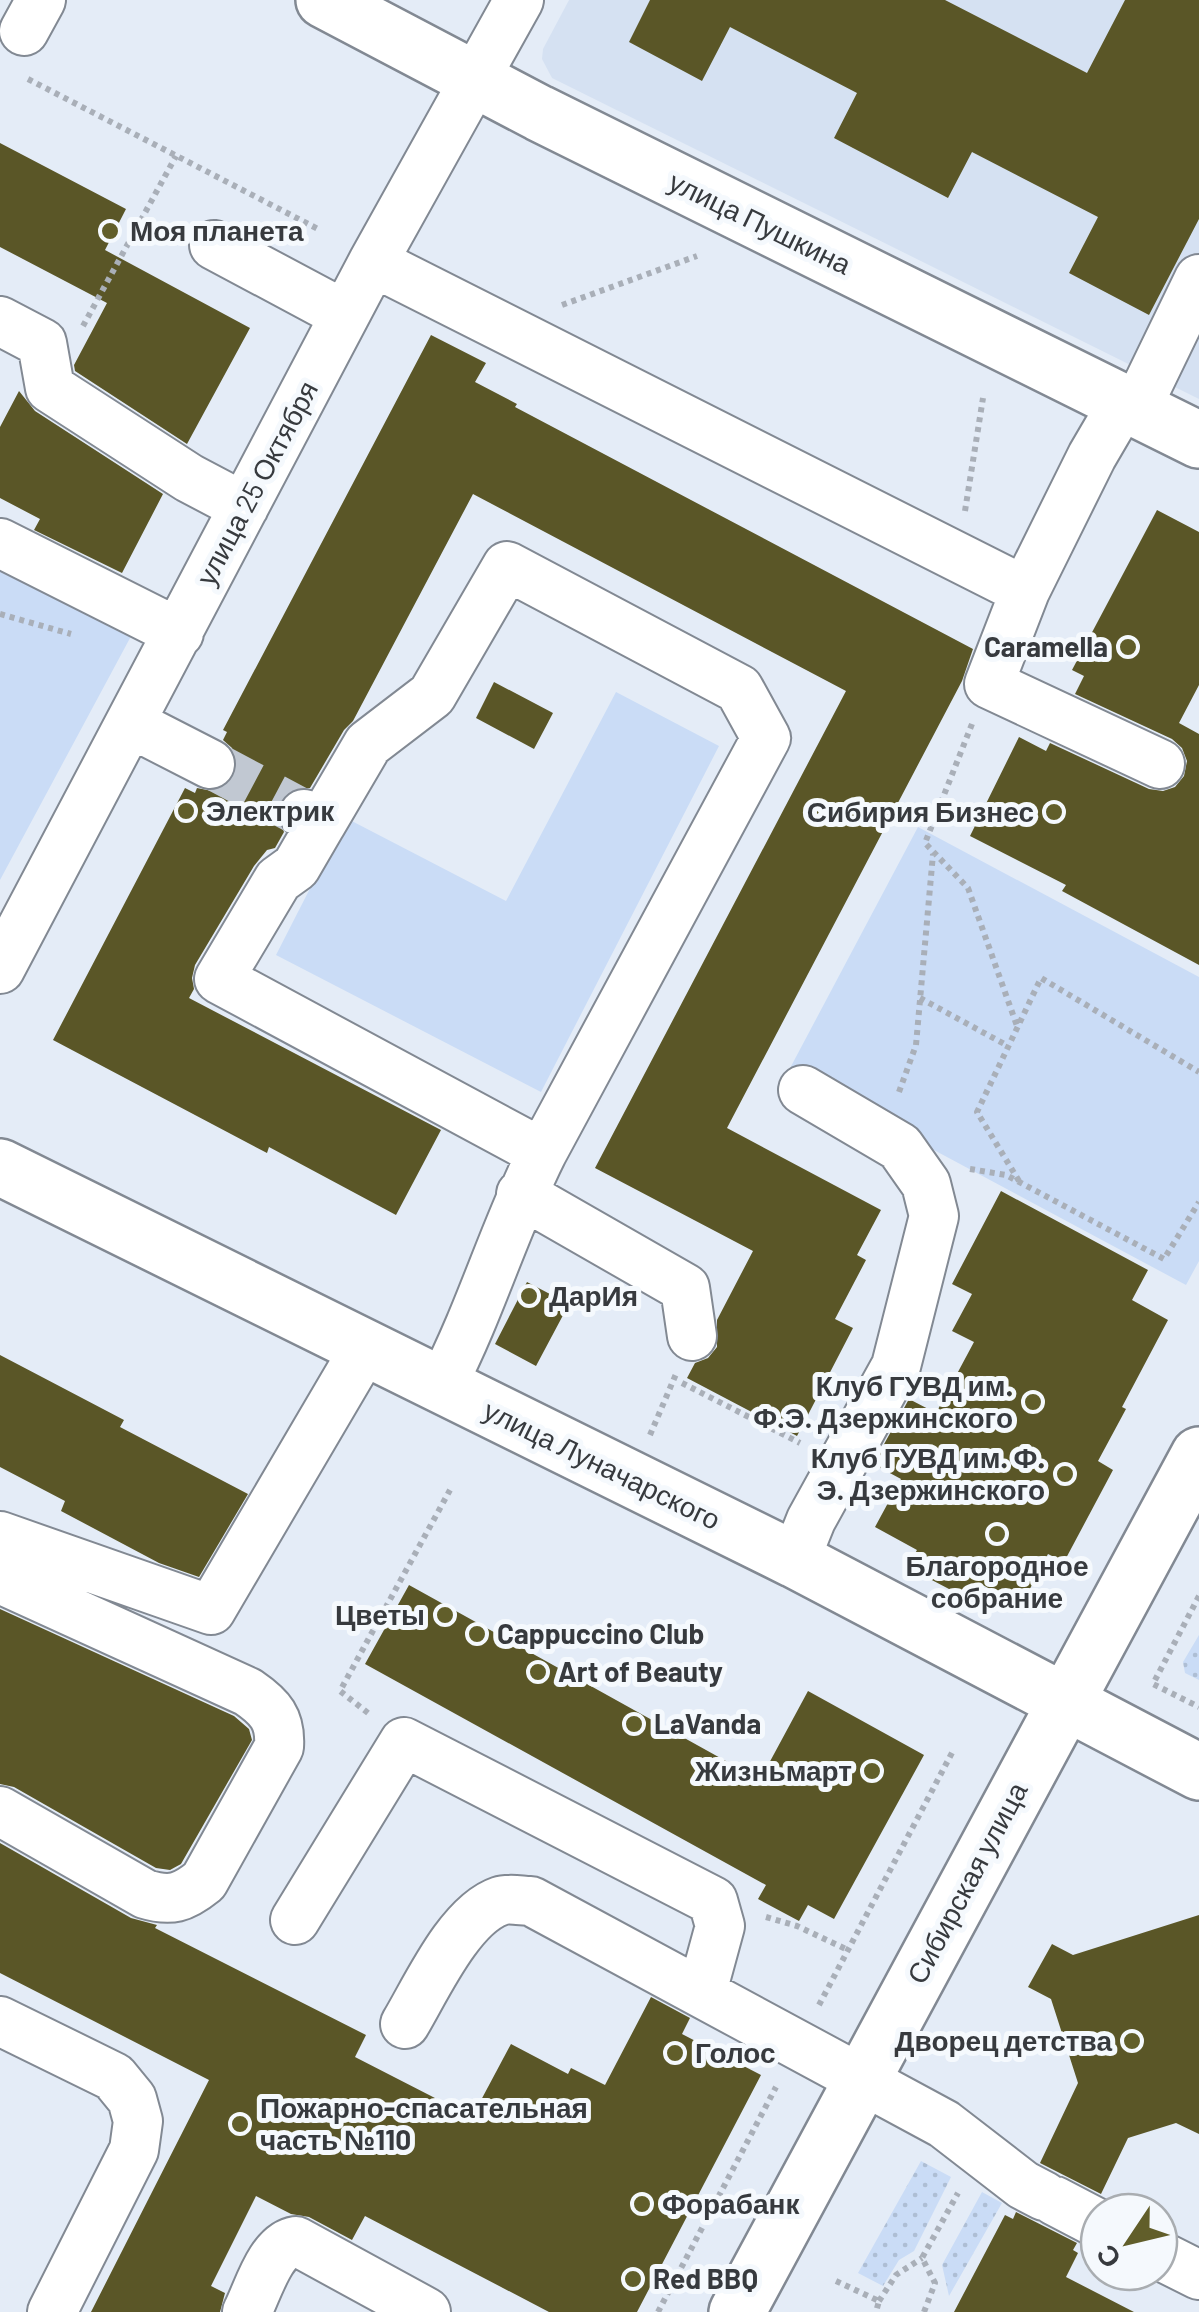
<svg xmlns="http://www.w3.org/2000/svg" width="1199" height="2312" font-family="Barlow,sans-serif">
<defs>
<pattern id="grass-dots" width="8" height="8" patternUnits="userSpaceOnUse" patternTransform="scale(2.5)"><rect width="8" height="8" fill="#cadcf6"/><path d="M2 2h.1M6 6h.1" fill="none" stroke="#aebed4" stroke-width="1.8" stroke-linecap="round"/></pattern>
</defs>
<rect width="100%" height="100%" fill="#e4ecf7"/>
<path fill="#d5e1f2" d="M 569,0 L 1199,0 L 1199,399 L 552,78 L 542,59 L 543,49 Z"/>
<path fill="url(#grass-dots)" d="M 1199,1635 L 1199,1680 L 1185,1673 L 1183,1662 Z
M 921,2161 L 951,2177 L 914,2251 L 899,2260 L 883,2286 L 858,2273 Z
M 982,2192 L 1002,2203 L 949,2296 L 942,2265 Z"/>
<path fill="#cadcf6" d="M 0,523 L 151,599 L 0,880 Z
M 616,692 L 719,746 L 541,1092 L 276,955 L 346,818 L 506,901 Z
M 918,827 L 1199,977 L 1199,1261 L 1186,1285 L 788,1072 Z"/>
<path fill="#5a5627" d="M 650,0 L 945,0 L 1087,73 L 1125,0 L 1199,0 L 1199,219 L 1149,315 L 1069,273 L 1098,217 L 972,152 L 948,198 L 834,138 L 857,93 L 730,27 L 702,81 L 629,42 Z
M 0,143 L 126,209 L 105,250 L 250,328 L 187,444 L 75,371 L 74,365 L 107,303 L 0,247 Z
M 431,335 L 486,363 L 475,382 L 517,404 L 515,407 L 973,649 L 962,681 L 727,1128 L 881,1210 L 857,1255 L 866,1260 L 835,1319 L 853,1328 L 797,1436 L 687,1378 L 695,1363 L 708,1358 L 717,1347 L 717,1320 L 753,1251 L 595,1168 L 846,691 L 473,494 L 353,721 L 344,730 L 310,788 L 291,790 L 280,801 L 277,815 L 284,832 L 275,848 L 267,850 L 254,866 L 195,965 L 192,978 L 194,989 L 189,998 L 441,1130 L 396,1215 L 269,1147 L 267,1153 L 53,1040 L 185,788 L 195,793 L 197,788 L 212,791 L 224,788 L 234,777 L 237,762 L 232,748 L 223,740 L 227,732 L 223,730 Z
M 19,391 L 35,411 L 163,494 L 122,573 L 34,530 L 40,519 L 0,498 L 0,427 Z
M 1157,510 L 1199,532 L 1199,685 L 1179,723 L 1199,734 L 1199,965 L 1062,891 L 1066,885 L 970,836 L 1019,737 L 1046,751 L 1050,743 L 1149,789 L 1163,791 L 1175,787 L 1184,776 L 1187,761 L 1182,748 L 1172,739 L 1075,694 L 1084,676 L 1072,670 Z
M 494,682 L 553,713 L 534,749 L 476,718 Z
M 1001,1191 L 1148,1270 L 1132,1300 L 1168,1320 L 1122,1407 L 1126,1409 L 1098,1461 L 1113,1470 L 1064,1562 L 1048,1554 L 1021,1606 L 979,1583 L 970,1600 L 907,1567 L 917,1550 L 875,1527 L 901,1479 L 873,1464 L 909,1399 L 936,1413 L 974,1342 L 952,1331 L 972,1294 L 952,1284 Z
M 527,1282 L 569,1304 L 536,1366 L 495,1344 Z
M 0,1355 L 124,1420 L 120,1427 L 248,1494 L 199,1577 L 159,1563 L 61,1511 L 65,1501 L 0,1467 Z
M 409,1585 L 760,1780 L 808,1691 L 924,1755 L 834,1919 L 808,1905 L 799,1921 L 758,1899 L 766,1885 L 365,1664 Z
M 0,1609 L 234,1716 L 249,1729 L 252,1740 L 181,1864 L 170,1870 L 156,1868 L 14,1787 L 0,1784 Z
M 0,1843 L 131,1918 L 157,1925 L 155,1928 L 366,2035 L 355,2057 L 472,2117 L 511,2044 L 568,2074 L 571,2068 L 605,2085 L 651,1997 L 690,2018 L 682,2034 L 761,2075 L 637,2312 L 549,2312 L 365,2216 L 352,2240 L 309,2217 L 291,2214 L 256,2196 L 211,2286 L 225,2293 L 220,2312 L 91,2312 L 209,2080 L 0,1973 Z
M 1199,1915 L 1199,2134 L 1176,2123 L 1128,2138 L 1101,2194 L 1040,2163 L 1078,2083 L 1051,1999 L 1028,1987 L 1052,1944 L 1073,1955 Z
M 1016,2212 L 1077,2243 L 1073,2250 L 1078,2253 L 1066,2277 L 1134,2312 L 954,2312 L 1005,2215 L 1013,2219 Z"/>
<g fill="none" stroke-linecap="round" stroke-linejoin="round">
<path stroke="#c1c8d2" stroke-width="48" stroke-dasharray="48 24" stroke-linecap="butt" d="M 210,764 L 304,814"/>
<defs>
<path id="minor" d="M 24,31 L 41,0
M 214,245 L 345,315
M 373,262 L 1025,591 L 1092,456 L 1123,403
M 0,321 L 42,343 L 50,388 L 189,478 L 244,507
M 1136,409 L 1199,279
M 0,543 L 179,633
M 1025,591 L 989,684 L 1160,764
M 130,723 L 210,764
M 304,814 L 321,824 L 296,867 L 278,880 L 219,979 L 542,1153 C 504,1229 481,1310 442,1385
M 321,824 L 368,744 L 432,695 L 507,566 L 739,689 L 766,738 L 542,1153
M 0,969 L 373,262 L 519,0
M 521,1194 L 685,1288 L 692,1336
M 0,1536 L 211,1610 L 365,1348
M 795,1560 L 811,1520 L 896,1366 L 934,1216 L 926,1184 L 900,1147 L 803,1090
M 0,1579 L 248,1692 C 270,1707 281,1719 279,1747 L 204,1881 C 183,1898 171,1902 145,1894 L 0,1811
M 295,1920 L 404,1742 L 713,1901 L 720,1926 L 702,1992
M 0,2021 L 114,2077 L 132,2099 L 138,2121 L 134,2150 L 52,2312
M 405,2024 C 426,1989 459,1915 500,1901 C 509,1898 522,1901 531,1901 L 944,2124 L 1023,2185 L 1044,2196
M 1055,2201 L 1099,2224
M 1159,2255 L 1199,2275
M 247,2312 C 258,2291 270,2245 296,2241 L 426,2312"/>
<path id="major" d="M 324,0 L 539,113 L 1199,440
M 0,1167 L 795,1560 L 1199,1772
M 737,2312 L 1199,1455"/>
</defs>
<use href="#minor" stroke="#828993" stroke-width="52"/>
<use href="#major" stroke="#828993" stroke-width="60"/>
<path stroke="#a9afb8" stroke-width="6" stroke-dasharray="5 5" stroke-linecap="butt" d="M 28,79 L 318,229
M 562,305 L 697,256
M 83,326 L 176,156
M 965,511 L 983,398
M 0,614 L 71,634
M 972,724 L 925,843 L 968,888 L 1017,1026
M 920,998 L 1008,1046
M 899,1092 L 916,1045 L 933,854
M 970,1169 L 1006,1175 L 1164,1259 L 1199,1202
M 1019,1181 L 977,1112 L 1041,978 L 1199,1072
M 682,1383 L 800,1443
M 650,1435 L 676,1374
M 1199,1596 L 1153,1684 L 1199,1707
M 368,1713 L 340,1691 L 450,1490
M 766,1917 L 797,1926 L 848,1950
M 819,2005 L 954,1749
M 836,2281 L 879,2301 L 876,2312
M 879,2301 L 896,2275 L 922,2258
M 658,2312 L 776,2087
M 924,2312 L 935,2283 L 922,2258 L 958,2193"/>
<use href="#minor" stroke="#fff" stroke-width="48"/>
<use href="#major" stroke="#fff" stroke-width="55"/>
</g>
<g fill="#615e2a" stroke="#f5f9fd" stroke-width="4">
<circle cx="110" cy="231" r="10"/>
<circle cx="1128" cy="647" r="10"/>
<circle cx="186" cy="811" r="10"/>
<circle cx="1054" cy="812" r="10"/>
<circle cx="529" cy="1296" r="10"/>
<circle cx="1033" cy="1402" r="10"/>
<circle cx="1065" cy="1474" r="10"/>
<circle cx="997" cy="1534" r="10"/>
<circle cx="445" cy="1615" r="10"/>
<circle cx="477" cy="1634" r="10"/>
<circle cx="538" cy="1672" r="10"/>
<circle cx="634" cy="1724" r="10"/>
<circle cx="872" cy="1771" r="10"/>
<circle cx="1132" cy="2041" r="10"/>
<circle cx="675" cy="2053" r="10"/>
<circle cx="240" cy="2124" r="10"/>
<circle cx="642" cy="2204" r="10"/>
<circle cx="633" cy="2279" r="10"/>
</g>
<g text-anchor="middle" stroke-width="10" stroke-linejoin="round" paint-order="stroke">
<g font-size="28" fill="#373a3e" stroke="#f5f9fd">
<text transform="translate(760 223) rotate(26)" y="10">улица Пушкина</text>
<text transform="translate(257 483) rotate(-62)" y="10">улица 25 Октября</text>
<text transform="translate(602 1465) rotate(26)" y="10">улица Луначарского</text>
<text transform="translate(967 1883) rotate(-62)" y="10">Сибирская улица</text>
</g>
<g font-size="28" font-weight="bold" fill="#373a3e" stroke="#f5f9fd" text-anchor="start">
<text x="130" y="241">Моя планета</text>
<text x="1108" y="657" text-anchor="end">Caramella</text>
<text x="206" y="821">Электрик</text>
<text x="1034" y="822" text-anchor="end">Сибирия Бизнес</text>
<text x="549" y="1306">ДарИя</text>
<text x="1013" y="1396" text-anchor="end">Клуб ГУВД им.<tspan x="1013" dy="32">Ф.Э. Дзержинского</tspan></text>
<text x="1045" y="1468" text-anchor="end">Клуб ГУВД им. Ф.<tspan x="1045" dy="32">Э. Дзержинского</tspan></text>
<text x="997" y="1576" text-anchor="middle">Благородное<tspan x="997" dy="32">собрание</tspan></text>
<text x="425" y="1625" text-anchor="end">Цветы</text>
<text x="497" y="1644">Cappuccino Club</text>
<text x="558" y="1682">Art of Beauty</text>
<text x="654" y="1734">LaVanda</text>
<text x="852" y="1781" text-anchor="end">Жизньмарт</text>
<text x="1112" y="2051" text-anchor="end">Дворец детства</text>
<text x="695" y="2063">Голос</text>
<text x="260" y="2118">Пожарно-спасательная<tspan x="260" dy="32">часть №110</tspan></text>
<text x="662" y="2214">Форабанк</text>
<text x="653" y="2289">Red BBQ</text>
</g>
</g>
<g transform="translate(1129 2242) rotate(235)"><circle r="48" fill="#f5f9fd" stroke="#a9adb1" stroke-width="2.5"/>
<path d="M0-8L18 38L0 25L-18 38Z" fill="#615e2a"/>
<text y="-15" font-size="28" font-weight="bold" text-anchor="middle" fill="#373a3e">С</text>
</g>
</svg>
